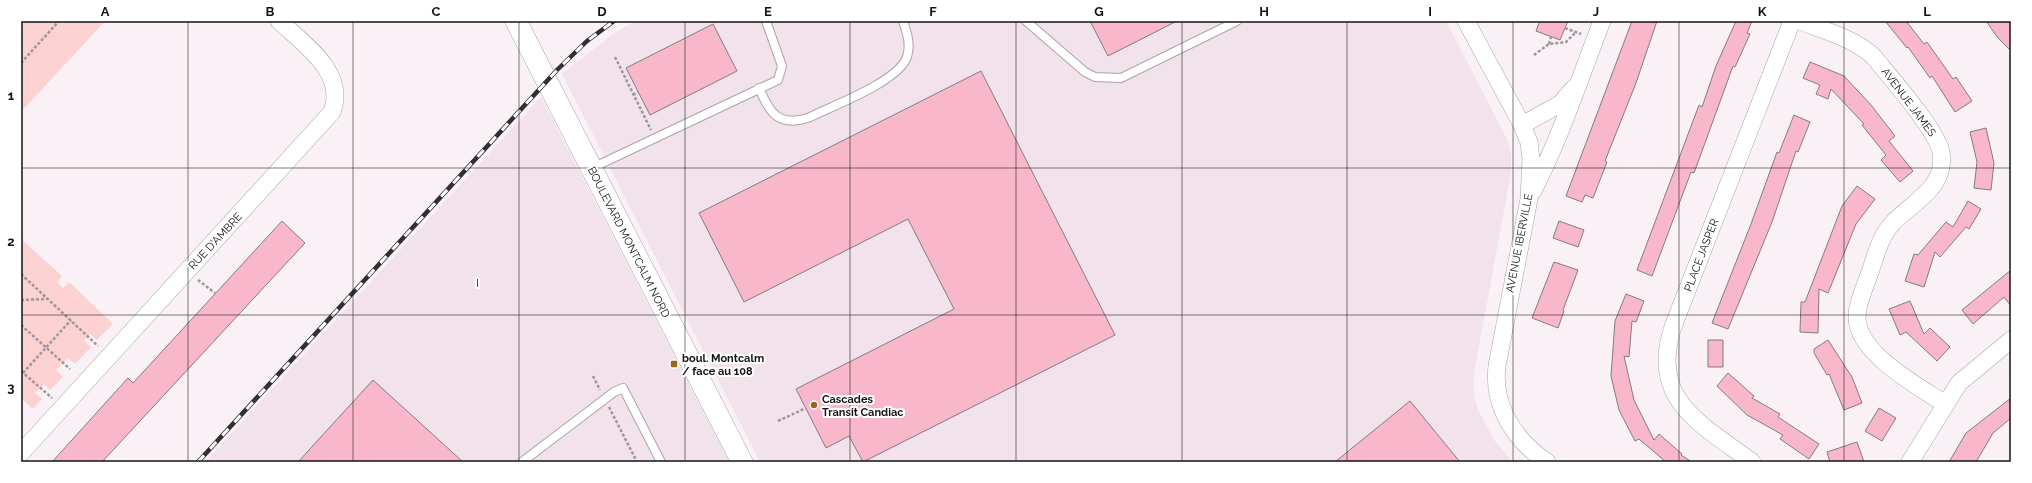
<svg xmlns="http://www.w3.org/2000/svg" width="2032" height="483" font-family="Raleway,sans-serif">
<rect width="100%" height="100%" fill="#f9f1f6"/>
<path fill="#f2e2eb" d="M 635,21 L 1446,21 L 1508,141 L 1511,154 L 1511,173 L 1474,373 L 1474,395 L 1478,410 L 1494,440 L 1513,462 L 760,462 L 562,74 L 613,34 Z
M 541,97 L 729,462 L 205,462 L 286,374 Z"/>
<path fill="#fcd1d2" d="M 26,21 L 105,21 L 21,112 L 21,26 Z
M 21,239 L 62,276 L 57,282 L 63,288 L 69,282 L 113,324 L 97,340 L 90,334 L 84,340 L 91,347 L 75,364 L 68,358 L 56,370 L 63,377 L 50,390 L 44,384 L 35,393 L 42,399 L 33,409 L 21,398 Z"/>
<path fill="#f8b7ca" stroke="#857c7e" d="M 1090,21 L 1177,21 L 1108,56 Z
M 1540,21 L 1568,21 L 1560,40 L 1536,31 Z
M 1632,21 L 1657,21 L 1636,83 L 1605,161 L 1607,162 L 1593,198 L 1585,195 L 1582,202 L 1566,196 Z
M 1736,21 L 1752,21 L 1747,33 L 1750,34 L 1735,67 L 1733,66 L 1694,173 L 1691,172 L 1652,276 L 1637,270 L 1699,105 L 1702,107 L 1716,66 Z
M 1885,21 L 1906,21 L 1924,44 L 1927,42 L 1953,79 L 1956,77 L 1972,101 L 1955,112 L 1932,76 L 1930,78 L 1908,47 L 1907,48 Z
M 1986,21 L 2011,21 L 2011,51 L 1998,38 Z
M 713,24 L 737,71 L 650,115 L 626,68 Z
M 1810,62 L 1844,76 L 1871,105 L 1895,136 L 1889,141 L 1913,171 L 1900,182 L 1881,160 L 1886,155 L 1862,125 L 1864,124 L 1831,89 L 1828,99 L 1816,94 L 1820,85 L 1803,78 Z
M 981,71 L 1115,335 L 863,462 L 849,436 L 826,448 L 796,389 L 954,309 L 908,219 L 744,302 L 699,213 Z
M 1794,115 L 1810,122 L 1798,152 L 1796,151 L 1772,222 L 1728,329 L 1712,323 L 1751,224 L 1777,152 L 1779,153 Z
M 1986,128 L 1994,163 L 1991,190 L 1974,188 L 1977,162 L 1970,132 Z
M 1857,186 L 1875,199 L 1856,224 L 1828,293 L 1819,289 L 1818,333 L 1800,332 L 1801,302 L 1805,302 L 1842,206 Z
M 1968,201 L 1981,209 L 1969,229 L 1966,227 L 1940,257 L 1935,252 L 1924,287 L 1905,281 L 1914,254 L 1918,255 L 1946,222 L 1953,227 Z
M 282,221 L 305,243 L 102,462 L 52,462 L 128,378 L 133,383 Z
M 1559,221 L 1584,230 L 1578,247 L 1553,238 Z
M 1554,262 L 1578,270 L 1563,310 L 1564,311 L 1558,328 L 1532,318 Z
M 2011,270 L 2011,306 L 2004,297 L 1973,324 L 1962,310 Z
M 1626,294 L 1644,301 L 1636,322 L 1632,321 L 1629,357 L 1624,356 L 1634,400 L 1654,440 L 1659,434 L 1682,454 L 1681,455 L 1692,462 L 1666,462 L 1639,439 L 1635,441 L 1619,410 L 1611,376 L 1615,321 Z
M 1910,301 L 1924,334 L 1930,328 L 1950,347 L 1937,361 L 1906,332 L 1900,335 L 1889,309 Z
M 1708,340 L 1723,340 L 1723,367 L 1708,367 Z
M 1828,340 L 1852,377 L 1862,403 L 1844,410 L 1829,374 L 1827,375 L 1814,353 L 1814,349 Z
M 1728,373 L 1754,396 L 1752,398 L 1780,414 L 1778,417 L 1819,444 L 1809,459 L 1780,439 L 1783,435 L 1747,415 L 1717,386 Z
M 373,380 L 463,462 L 298,462 Z
M 2011,398 L 2011,418 L 1993,433 L 1976,462 L 1949,462 L 1966,433 Z
M 1410,401 L 1460,462 L 1335,462 Z
M 1879,408 L 1896,418 L 1882,441 L 1865,431 Z
M 1857,442 L 1864,462 L 1830,462 L 1827,452 Z"/>
<g fill="none" stroke-linecap="round" stroke-linejoin="round">
<defs>
<path id="service" d="M 1026,21 L 1085,72 L 1095,77 L 1121,78 L 1237,21
M 759,88 C 770,113 778,127 808,118 C 832,106 898,82 907,57 C 911,44 907,33 903,21
M 592,168 L 778,80 L 782,66 L 766,21
M 522,462 L 614,392 L 623,388 L 661,462"/>
<path id="minor" d="M 1466,21 L 1522,125 L 1529,142 L 1531,159 L 1529,199 L 1497,366 C 1492,405 1514,440 1547,462
M 1800,21 C 1825,31 1853,38 1873,56 C 1889,76 1937,130 1941,152 C 1947,189 1911,202 1891,225 C 1879,238 1875,259 1869,275 C 1864,289 1857,303 1857,318 C 1858,354 1918,386 1945,404
M 1522,125 L 1560,104 L 1574,88
M 1533,191 C 1561,136 1580,78 1602,21
M 21,453 L 332,112 C 347,73 304,44 279,21
M 1752,462 C 1701,424 1647,399 1674,324 L 1792,21
M 1910,462 L 1959,383 L 2011,340"/>
<path id="tertiary" d="M 516,21 L 742,462"/>
</defs>
<use href="#service" stroke="#aca4a8" stroke-width="10"/>
<use href="#minor" stroke="#aca4a8" stroke-width="18"/>
<use href="#tertiary" stroke="#aca4a8" stroke-width="22"/>
<path stroke="#9d979b" stroke-width="2.5" stroke-dasharray="3 2" stroke-linecap="butt" d="M 1565,28 L 1581,34
M 1549,44 L 1551,37
M 1534,55 L 1549,44 L 1566,42 L 1576,32
M 615,57 L 651,130
M 21,63 L 59,21
M 633,95 L 638,92
M 21,274 L 98,346
M 198,280 L 215,293
M 21,300 L 47,299
M 21,325 L 70,369
M 21,371 L 52,398
M 23,373 L 71,320
M 593,376 L 600,390
M 609,407 L 637,462
M 778,421 L 806,408"/>
<use href="#service" stroke="#fff" stroke-width="8"/>
<use href="#minor" stroke="#fff" stroke-width="17"/>
<use href="#tertiary" stroke="#fff" stroke-width="21"/>
<defs>
<path id="rail" d="M 198,462 L 557,70 L 587,41 L 614,21"/>
</defs>
<use href="#rail" stroke="#322e31" stroke-width="4.5"/>
<use href="#rail" stroke="#fff" stroke-width="3" stroke-dasharray="9" stroke-linecap="butt"/>
</g>
<path fill="none" stroke="#151214" stroke-width="1" stroke-opacity="0.55" d="M 188,21 L 188,462M 353,21 L 353,462M 519,21 L 519,462M 685,21 L 685,462M 850,21 L 850,462M 1016,21 L 1016,462M 1182,21 L 1182,462M 1347,21 L 1347,462M 1513,21 L 1513,462M 1679,21 L 1679,462M 1844,21 L 1844,462M 21,168 L 2011,168M 21,315 L 2011,315"/>
<g fill="#98671a" stroke="#fff" stroke-width="1.5">
<rect x="670" y="360" width="8" height="8" rx="2"/>
<circle cx="814" cy="405" r="4"/>
</g>
<g text-anchor="middle" stroke-width="4" stroke-linejoin="round" paint-order="stroke">
<g font-size="11" fill="#151214" stroke="#fff">
<text transform="translate(1909 102) rotate(53)" y="4">AVENUE JAMES</text>
<text transform="translate(215 241) rotate(-47)" y="4">RUE D'AMBRE</text>
<text transform="translate(629 242) rotate(63)" y="4">BOULEVARD MONTCALM NORD</text>
<text transform="translate(1519 243) rotate(-79)" y="4">AVENUE IBERVILLE</text>
<text transform="translate(1701 255) rotate(-69)" y="4">PLACE JASPER</text>
</g>
<g font-size="11" font-weight="bold" fill="#151214" stroke="#fff" text-anchor="start">
<text x="682" y="362">boul. Montcalm<tspan x="682" dy="13">/ face au 108</tspan></text>
<text x="822" y="403">Cascades<tspan x="822" dy="13">Transit Candiac</tspan></text>
</g>
<g font-size="12" letter-spacing="1" fill="#3f2703" stroke="#fff">
<text x="478" y="287">I</text>
</g>
</g>
<rect width="2032" height="483" fill="none" stroke="#ffffff" stroke-width="44"/>
<rect x="22" y="22" width="1988" height="439" fill="none" stroke="#151214" stroke-width="1.5"/>
<g font-size="13" text-anchor="middle" font-weight="bold" fill="#151214">
<text x="105" y="16">A</text>
<text x="270" y="16">B</text>
<text x="436" y="16">C</text>
<text x="602" y="16">D</text>
<text x="768" y="16">E</text>
<text x="933" y="16">F</text>
<text x="1099" y="16">G</text>
<text x="1264" y="16">H</text>
<text x="1430" y="16">I</text>
<text x="1596" y="16">J</text>
<text x="1762" y="16">K</text>
<text x="1927" y="16">L</text>
<text x="11" y="100">1</text>
<text x="11" y="246">2</text>
<text x="11" y="392">3</text>
</g>
</svg>
